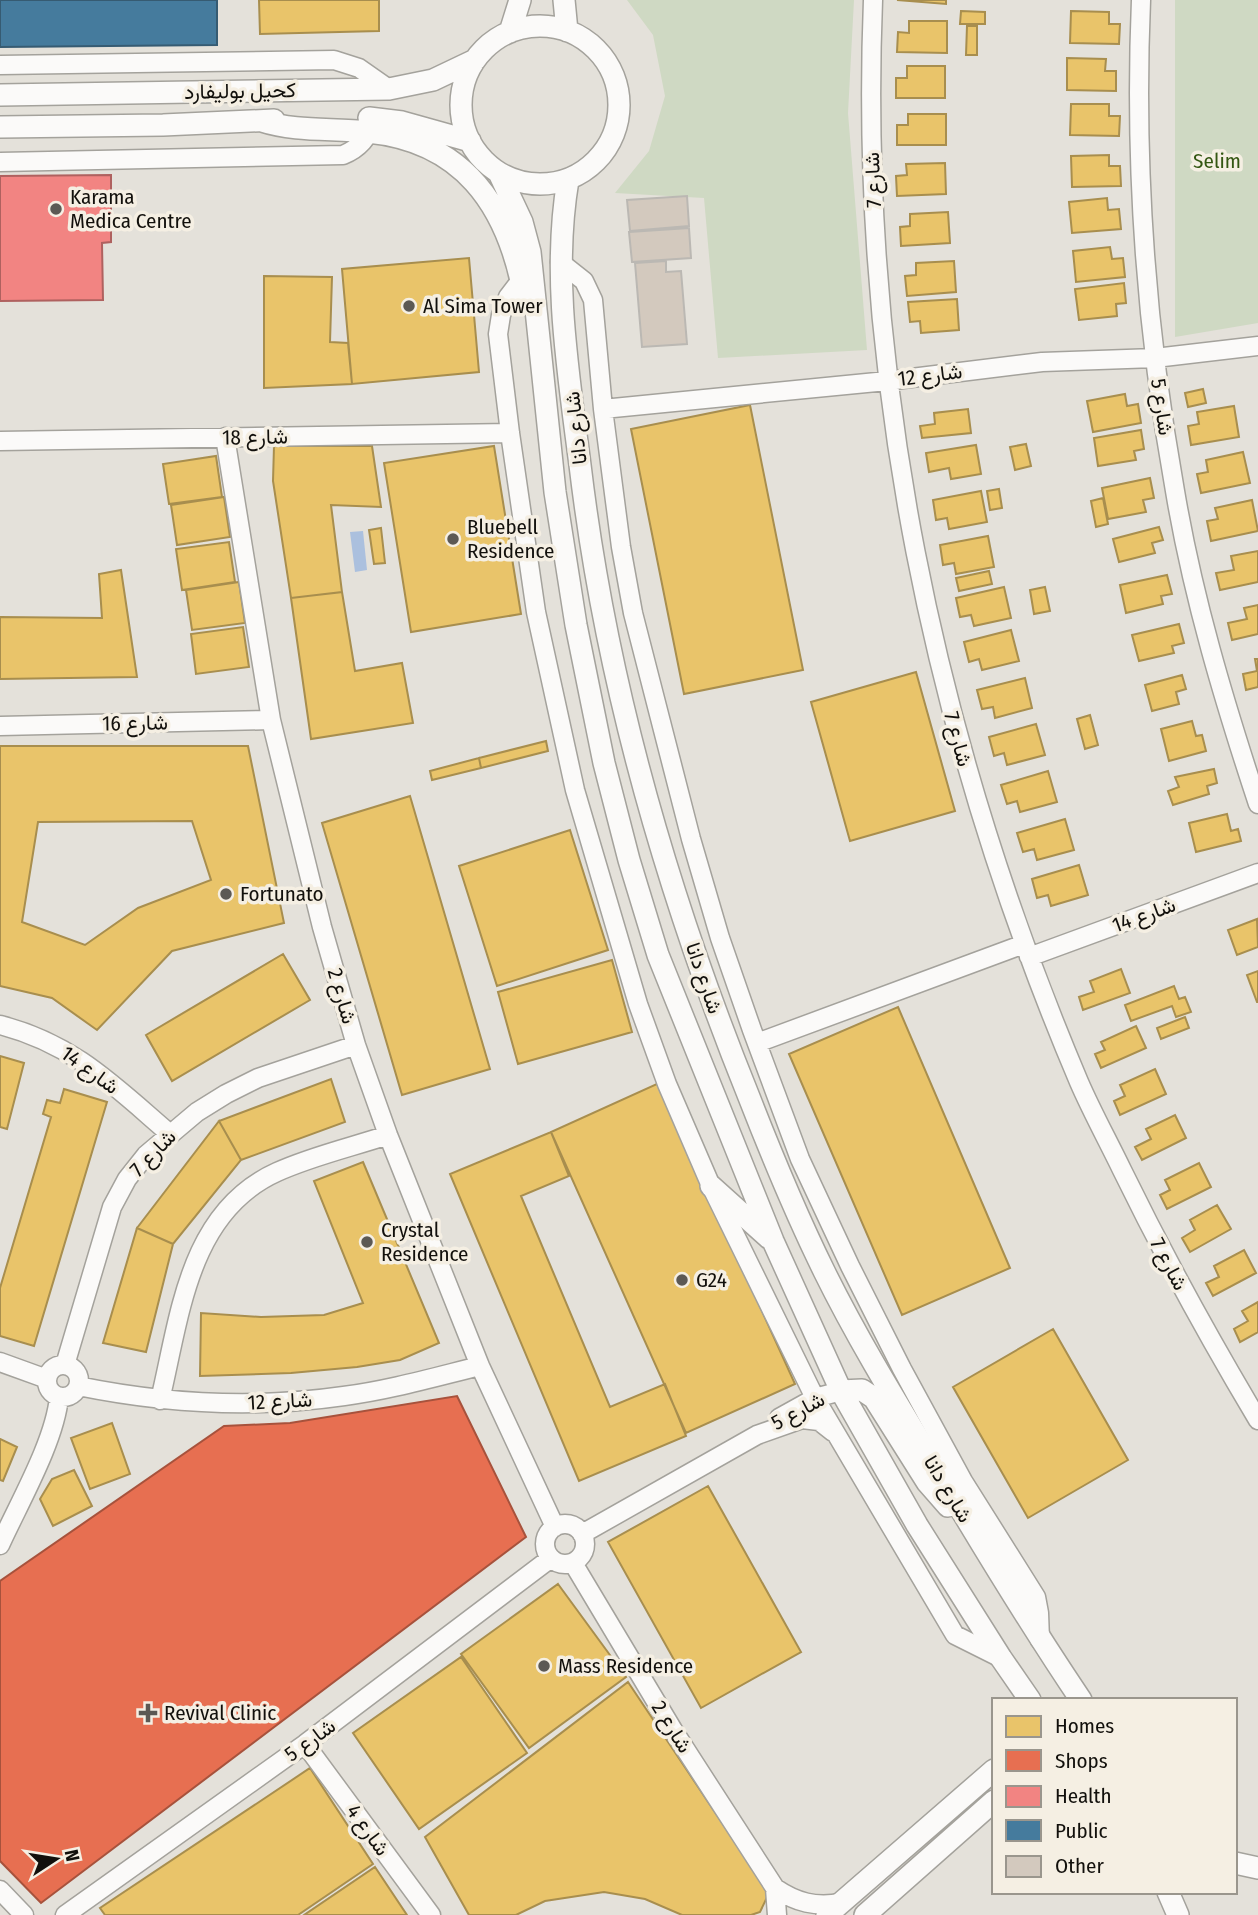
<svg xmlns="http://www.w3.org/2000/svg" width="1258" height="1915" font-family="'Fira Sans Condensed',Vazirmatn,sans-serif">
<rect width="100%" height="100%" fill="#e4e1da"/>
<path fill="#cfd9c3" d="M 627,0 L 854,0 L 848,113 L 867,350 L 718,358 L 704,198 L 615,193 L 649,151 L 665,96 L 653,35 Z
M 1175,0 L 1258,0 L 1258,323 L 1175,337 Z"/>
<path fill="#abc0de" d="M 363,531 L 367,570 L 355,572 L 350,532 Z"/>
<path fill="#e9c46a" stroke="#a88e4e" stroke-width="2" fill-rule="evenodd" d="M 259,0 L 379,0 L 379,31 L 260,34 Z
M 897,0 L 946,0 L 946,4 Z
M 961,11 L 985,12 L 985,24 L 960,24 Z
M 1071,11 L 1109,12 L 1109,24 L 1120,24 L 1119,44 L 1070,43 Z
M 909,21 L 947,21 L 947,53 L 897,52 L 898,32 L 909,33 Z
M 967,26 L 977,26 L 977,55 L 966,55 Z
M 1067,58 L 1106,59 L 1105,71 L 1116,71 L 1116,91 L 1067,90 Z
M 907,66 L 945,66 L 945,98 L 896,98 L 896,78 L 907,78 Z
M 1071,104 L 1109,104 L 1109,116 L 1120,116 L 1119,136 L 1070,135 Z
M 908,114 L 946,114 L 946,145 L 897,145 L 897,125 L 908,125 Z
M 1109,155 L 1109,166 L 1120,166 L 1121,186 L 1072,187 L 1071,156 Z
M 945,163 L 946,194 L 897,196 L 896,176 L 907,175 L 906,164 Z
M 1107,198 L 1108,210 L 1119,209 L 1121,229 L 1072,233 L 1069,202 Z
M 948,212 L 950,243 L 901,246 L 900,227 L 910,226 L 910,214 Z
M 1110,247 L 1112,259 L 1123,258 L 1125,277 L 1076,282 L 1073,251 Z
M 469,258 L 479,372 L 352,384 L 342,269 Z
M 954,261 L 956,292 L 907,296 L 905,276 L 916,275 L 916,263 Z
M 264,276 L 332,277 L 330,342 L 348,343 L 352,384 L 264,388 Z
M 1124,283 L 1126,303 L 1116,304 L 1117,316 L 1079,320 L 1075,289 Z
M 957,299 L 959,330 L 921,333 L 920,321 L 910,322 L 908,302 Z
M 1203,389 L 1206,403 L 1188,407 L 1185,393 Z
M 1125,394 L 1127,406 L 1138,404 L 1141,423 L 1093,432 L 1087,401 Z
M 750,405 L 803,670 L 684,694 L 631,429 Z
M 1234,406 L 1239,437 L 1191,445 L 1188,426 L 1199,424 L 1197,412 Z
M 968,409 L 971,433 L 922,438 L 920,426 L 935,424 L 934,413 Z
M 1141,430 L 1144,449 L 1134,451 L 1136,460 L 1098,466 L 1094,438 Z
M 1026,444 L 1031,466 L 1015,470 L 1010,447 Z
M 976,445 L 981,474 L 951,479 L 949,468 L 929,472 L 926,453 Z
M 274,446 L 372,446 L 381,507 L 331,505 L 342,592 L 291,598 L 273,481 Z
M 494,446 L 521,614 L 411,632 L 384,463 Z
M 1243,452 L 1250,483 L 1201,493 L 1197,474 L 1208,472 L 1206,460 Z
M 216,456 L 222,497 L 169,504 L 163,464 Z
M 1150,478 L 1154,498 L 1143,500 L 1146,512 L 1108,519 L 1102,488 Z
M 999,489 L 1002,508 L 990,510 L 987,491 Z
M 981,491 L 987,522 L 949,529 L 947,518 L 936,520 L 933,500 Z
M 224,497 L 230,537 L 177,545 L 171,505 Z
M 1103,498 L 1108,524 L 1096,527 L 1091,501 Z
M 1252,500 L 1258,531 L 1211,541 L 1207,521 L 1218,519 L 1215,508 Z
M 1159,527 L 1163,540 L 1152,543 L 1155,553 L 1119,562 L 1113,539 Z
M 381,528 L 385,563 L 374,564 L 369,530 Z
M 988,536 L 994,567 L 956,574 L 954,563 L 943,565 L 940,545 Z
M 229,542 L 235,582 L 182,590 L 176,549 Z
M 1258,551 L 1258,582 L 1220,590 L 1216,573 L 1234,570 L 1231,556 Z
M 121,570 L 137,677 L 0,679 L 0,617 L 102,618 L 99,574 Z
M 989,571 L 992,584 L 959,591 L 956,578 Z
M 1167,575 L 1172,594 L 1161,596 L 1163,604 L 1126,613 L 1120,585 Z
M 239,582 L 245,623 L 192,630 L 186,590 Z
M 1004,587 L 1011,618 L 974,626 L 971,615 L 960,617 L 956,598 Z
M 1045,587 L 1050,611 L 1034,614 L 1030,590 Z
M 342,592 L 355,671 L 402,663 L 413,723 L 311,739 L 291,598 Z
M 1258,605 L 1258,634 L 1232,640 L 1228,623 L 1247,619 L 1244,608 Z
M 1179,624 L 1184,643 L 1172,646 L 1174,653 L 1139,661 L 1132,635 Z
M 243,627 L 249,667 L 196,674 L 191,634 Z
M 1011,630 L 1019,661 L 982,670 L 979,659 L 969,662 L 964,642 Z
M 1255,659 L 1258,659 L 1258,687 L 1246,690 L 1243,674 L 1257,671 Z
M 916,672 L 955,811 L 850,841 L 811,702 Z
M 1182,675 L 1186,689 L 1176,692 L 1179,704 L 1152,711 L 1145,685 Z
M 1025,678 L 1032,708 L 995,718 L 993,707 L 982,709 L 977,690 Z
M 1090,715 L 1098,745 L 1085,749 L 1077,719 Z
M 1192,721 L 1196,736 L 1202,735 L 1206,751 L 1169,761 L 1161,729 Z
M 1036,724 L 1045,755 L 1007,765 L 1004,753 L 994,756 L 989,737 Z
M 546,741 L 548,751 L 481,768 L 479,758 Z
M 0,746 L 248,746 L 284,923 L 172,951 L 97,1030 L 52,998 L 0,986 ZM 192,821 L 211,880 L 138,908 L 85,945 L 22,922 L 38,822 Z
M 479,758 L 481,768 L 432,780 L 430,771 Z
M 1214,769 L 1217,783 L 1207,786 L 1209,794 L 1173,805 L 1168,791 L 1179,787 L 1175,777 Z
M 1048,771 L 1057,802 L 1020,812 L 1017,801 L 1007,804 L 1001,785 Z
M 410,796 L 490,1069 L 402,1095 L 322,823 Z
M 1227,814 L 1231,831 L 1238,829 L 1241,841 L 1196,852 L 1189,823 Z
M 1065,819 L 1074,850 L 1037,860 L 1034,849 L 1023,852 L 1017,833 Z
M 570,830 L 608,950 L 497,986 L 459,866 Z
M 1079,865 L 1088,895 L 1051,906 L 1048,895 L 1037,898 L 1032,879 Z
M 1257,919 L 1258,947 L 1237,955 L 1228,930 Z
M 283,954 L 310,1000 L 172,1081 L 146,1035 Z
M 612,960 L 632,1032 L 518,1064 L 498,992 Z
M 1121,969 L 1130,993 L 1083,1010 L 1079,997 L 1094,992 L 1090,981 Z
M 1258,971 L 1258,1002 L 1257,1002 L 1247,975 Z
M 1174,986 L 1179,999 L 1185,997 L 1191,1012 L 1176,1017 L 1172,1006 L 1131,1021 L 1125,1005 Z
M 898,1007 L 1010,1268 L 902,1315 L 789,1054 Z
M 1185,1017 L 1189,1028 L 1161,1039 L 1157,1028 Z
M 1136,1026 L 1146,1048 L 1101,1068 L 1095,1054 L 1105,1050 L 1101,1042 Z
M 0,1056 L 24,1063 L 7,1129 L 0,1127 Z
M 1155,1069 L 1166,1094 L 1120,1115 L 1114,1101 L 1125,1096 L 1120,1085 Z
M 331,1079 L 345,1122 L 241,1160 L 219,1121 Z
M 659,1083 L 795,1384 L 686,1433 L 551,1132 Z
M 64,1089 L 107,1102 L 34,1346 L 0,1336 L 0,1288 L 51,1117 L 43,1114 L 47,1100 L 60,1103 Z
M 1175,1115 L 1186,1138 L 1142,1160 L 1135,1147 L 1151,1139 L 1146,1129 Z
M 219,1121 L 241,1160 L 173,1244 L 137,1228 Z
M 551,1132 L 569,1176 L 521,1196 L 610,1407 L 665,1384 L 686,1436 L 579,1481 L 450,1174 Z
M 363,1162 L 439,1343 L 400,1360 L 357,1367 L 291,1373 L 200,1376 L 201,1313 L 261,1317 L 324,1315 L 363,1303 L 314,1181 Z
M 1199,1163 L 1211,1187 L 1167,1209 L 1160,1195 L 1170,1190 L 1165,1180 Z
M 1217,1205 L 1231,1229 L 1190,1252 L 1182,1238 L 1195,1230 L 1190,1220 Z
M 137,1228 L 173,1244 L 146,1352 L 103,1343 Z
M 1244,1250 L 1256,1273 L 1213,1296 L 1206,1283 L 1219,1277 L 1214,1266 Z
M 1258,1302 L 1258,1332 L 1240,1342 L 1234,1329 L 1248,1321 L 1242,1311 Z
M 1053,1329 L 1128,1460 L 1028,1518 L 953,1387 Z
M 112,1423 L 130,1474 L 90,1489 L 71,1438 Z
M 0,1439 L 17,1447 L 3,1481 L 0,1480 Z
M 74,1470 L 92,1506 L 53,1526 L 40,1499 L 52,1479 Z
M 708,1486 L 801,1652 L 701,1708 L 608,1542 Z
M 558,1584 L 626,1677 L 529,1748 L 461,1654 Z
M 461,1657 L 527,1753 L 419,1829 L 353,1733 Z
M 628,1682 L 769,1893 L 760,1912 L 751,1915 L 682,1915 L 645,1899 L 604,1892 L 545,1901 L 516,1915 L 469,1915 L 425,1837 Z
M 310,1768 L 373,1864 L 298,1915 L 105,1915 L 100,1908 Z
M 375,1867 L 407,1915 L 304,1915 Z"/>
<path fill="#e76f51" stroke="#a7523c" stroke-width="2" d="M 457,1396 L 526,1537 L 41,1903 L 0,1861 L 0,1581 L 224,1426 L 290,1423 Z"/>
<path fill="#f28482" stroke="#af615f" stroke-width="2" d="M 111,175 L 111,242 L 102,243 L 103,300 L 0,301 L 0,176 Z"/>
<path fill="#457b9d" stroke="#365b72" stroke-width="2" d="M 0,0 L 217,0 L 217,45 L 0,47 Z"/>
<path fill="#d3c9be" stroke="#bbb8b3" stroke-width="2" d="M 687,196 L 689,226 L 630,231 L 627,200 Z
M 689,228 L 691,258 L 632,262 L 629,232 Z
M 666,261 L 666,272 L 681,271 L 687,344 L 642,347 L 635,263 Z"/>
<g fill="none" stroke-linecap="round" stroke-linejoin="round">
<defs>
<path id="minor" d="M 873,0 C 858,374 933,738 1079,1082 C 1092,1112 1108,1141 1122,1170 C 1164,1256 1209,1338 1258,1420
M 1141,0 C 1134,164 1146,330 1175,491 C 1193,598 1224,701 1258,804
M 0,65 L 334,60 L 359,68 L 389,89
M 0,162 L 343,155 C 360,148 367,138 375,121
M 560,262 L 584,281 L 593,300 L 603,409 L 621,547 L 633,613 L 691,839 L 720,938 L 752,1030 L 800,1159 L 850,1266 L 902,1369 L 963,1481 L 1036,1597 L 1039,1613 L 1040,1640
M 521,280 L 508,297 L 501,315 L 498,334 L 510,433 L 536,612 L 575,790 L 638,1004 L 667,1084 L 711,1186 L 815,1398 L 955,1635 L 1001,1658
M 603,409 L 887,381 L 1042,362 L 1155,358 L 1258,346
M 225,437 L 271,720 L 322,927 L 356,1045 L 388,1135 L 480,1366 L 555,1527
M 0,441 L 510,433
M 0,726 L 271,720
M 1029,957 L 1258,873
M 0,1025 C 74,1044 114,1086 170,1134
M 757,1043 L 1024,944
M 0,1362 L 47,1379
M 65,1365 L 112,1207 L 127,1179 L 146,1155 L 197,1112 L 226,1094 L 258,1078 L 356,1045
M47 1381a16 16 0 1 1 32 0a16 16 0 1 1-32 0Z
M 78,1386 C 166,1404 254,1409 344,1396 C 390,1390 435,1377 480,1366
M 160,1400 C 180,1317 188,1212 277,1172 C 312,1156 352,1147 388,1135
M 779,1418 L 815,1398 L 841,1391
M545 1544a20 20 0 1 1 40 0a20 20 0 1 1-40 0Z
M 582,1534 L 757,1435 L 802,1419 L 819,1421 L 833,1432
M 0,1545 C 19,1503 55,1441 59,1397
M 573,1563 L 673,1730 L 775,1888 L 777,1915
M 305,1744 L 431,1915
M 775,1888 C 797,1903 815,1907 841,1903
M 0,1890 L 24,1915
M 65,1915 L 305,1744 L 551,1558"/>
<path id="tertiary" d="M 564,0 L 567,31
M461 105a79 79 0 1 1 158 0a79 79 0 1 1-158 0Z
M 510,32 L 520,0
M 0,95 L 389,89 L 433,80 L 475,60
M 369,118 L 402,122 L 470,141
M 262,121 C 296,132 333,128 368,132 C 462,141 506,204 523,290
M 0,127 L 163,125 L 274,120
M 499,173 L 522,222 L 530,252 L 555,492 L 576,625 L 604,763 L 629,860 L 658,955 L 773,1241 L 841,1391 L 917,1525 L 1001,1658 L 1030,1700
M 568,180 C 552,274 568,371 580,465 C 606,683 667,894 749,1097 C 772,1156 796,1214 824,1271 C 855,1334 892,1395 929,1456 C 978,1539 1027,1620 1081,1700
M 711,1186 L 769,1238
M 841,1391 L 862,1390 L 874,1398 L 927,1482 L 948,1506
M 1235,1863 L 1258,1868
M 1168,1892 L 1178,1915
M 827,1915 L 994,1770
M 865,1915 L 994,1801"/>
</defs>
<use href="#minor" stroke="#a4a29c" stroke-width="21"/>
<use href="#tertiary" stroke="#a4a29c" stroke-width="24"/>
<use href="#minor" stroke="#fbfaf9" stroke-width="18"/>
<use href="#tertiary" stroke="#fbfaf9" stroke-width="21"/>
</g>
<g fill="#5c5954" stroke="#f5efe3" stroke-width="2.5">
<circle cx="56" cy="209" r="7"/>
<circle cx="409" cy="306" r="7"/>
<circle cx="453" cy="539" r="7"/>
<circle cx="226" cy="894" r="7"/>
<circle cx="367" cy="1242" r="7"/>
<circle cx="682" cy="1280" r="7"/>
<circle cx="544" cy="1666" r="7"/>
<path d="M144.5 1702.5h7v7h7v7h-7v7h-7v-7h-7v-7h7z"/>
</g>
<g text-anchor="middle" stroke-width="7" stroke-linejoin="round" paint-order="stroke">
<g font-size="21" fill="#12100c" stroke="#f5efe3">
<text transform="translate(240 91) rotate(-1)" y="7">كحيل بوليفارد</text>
<text transform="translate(873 180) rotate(-92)" y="7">شارع 7</text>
<text transform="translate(930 375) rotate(-7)" y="7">شارع 12</text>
<text transform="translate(1162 407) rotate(82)" y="7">شارع 5</text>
<text transform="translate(576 428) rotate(-96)" y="7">شارع دانا</text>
<text transform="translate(255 437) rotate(-1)" y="7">شارع 18</text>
<text transform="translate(135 723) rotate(-1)" y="7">شارع 16</text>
<text transform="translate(958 739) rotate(75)" y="7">شارع 7</text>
<text transform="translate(1144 915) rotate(-20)" y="7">شارع 14</text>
<text transform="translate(704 978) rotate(71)" y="7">شارع دانا</text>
<text transform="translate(342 996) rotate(74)" y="7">شارع 2</text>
<text transform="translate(90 1070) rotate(36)" y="7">شارع 14</text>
<text transform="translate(153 1153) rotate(-46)" y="7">شارع 7</text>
<text transform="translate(1169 1264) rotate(62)" y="7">شارع 7</text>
<text transform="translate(280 1401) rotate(-3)" y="7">شارع 12</text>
<text transform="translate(798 1411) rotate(-28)" y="7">شارع 5</text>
<text transform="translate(948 1489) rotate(59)" y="7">شارع دانا</text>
<text transform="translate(672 1727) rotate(58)" y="7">شارع 2</text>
<text transform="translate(310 1740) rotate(-36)" y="7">شارع 5</text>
<text transform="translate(368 1830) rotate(54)" y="7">شارع 4</text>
</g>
<g font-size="21" fill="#345713" stroke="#f5efe3">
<text x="1217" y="168">Selim</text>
</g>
<g font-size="21" fill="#12100c" stroke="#f5efe3" text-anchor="start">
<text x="70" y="204">Karama<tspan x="70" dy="24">Medica Centre</tspan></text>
<text x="423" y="313">Al Sima Tower</text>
<text x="467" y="534">Bluebell<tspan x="467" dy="24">Residence</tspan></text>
<text x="240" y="901">Fortunato</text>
<text x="381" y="1237">Crystal<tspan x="381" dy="24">Residence</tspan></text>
<text x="696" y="1287">G24</text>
<text x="558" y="1673">Mass Residence</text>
<text x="164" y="1720">Revival Clinic</text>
</g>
</g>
<rect x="992" y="1698" width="245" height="196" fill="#f5efe3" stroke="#9a968d" stroke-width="2"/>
<rect x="1006" y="1716" width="35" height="21" fill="#e9c46a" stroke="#9a968d" stroke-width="2"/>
<text x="1055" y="1733" font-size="21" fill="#12100c">Homes</text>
<rect x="1006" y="1750" width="35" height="21" fill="#e76f51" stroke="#9a968d" stroke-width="2"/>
<text x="1055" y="1768" font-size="21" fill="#12100c">Shops</text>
<rect x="1006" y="1786" width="35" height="21" fill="#f28482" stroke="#9a968d" stroke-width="2"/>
<text x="1055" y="1803" font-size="21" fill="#12100c">Health</text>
<rect x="1006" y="1820" width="35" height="21" fill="#457b9d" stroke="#9a968d" stroke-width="2"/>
<text x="1055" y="1838" font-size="21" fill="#12100c">Public</text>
<rect x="1006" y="1856" width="35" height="21" fill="#d3c9be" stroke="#9a968d" stroke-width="2"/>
<text x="1055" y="1873" font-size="21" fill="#12100c">Other</text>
<g transform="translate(56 1859) rotate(78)" stroke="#f5efe3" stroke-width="5" paint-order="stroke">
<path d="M0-5L12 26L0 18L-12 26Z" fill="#12100c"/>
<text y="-10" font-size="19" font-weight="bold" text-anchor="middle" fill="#12100c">N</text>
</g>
</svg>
